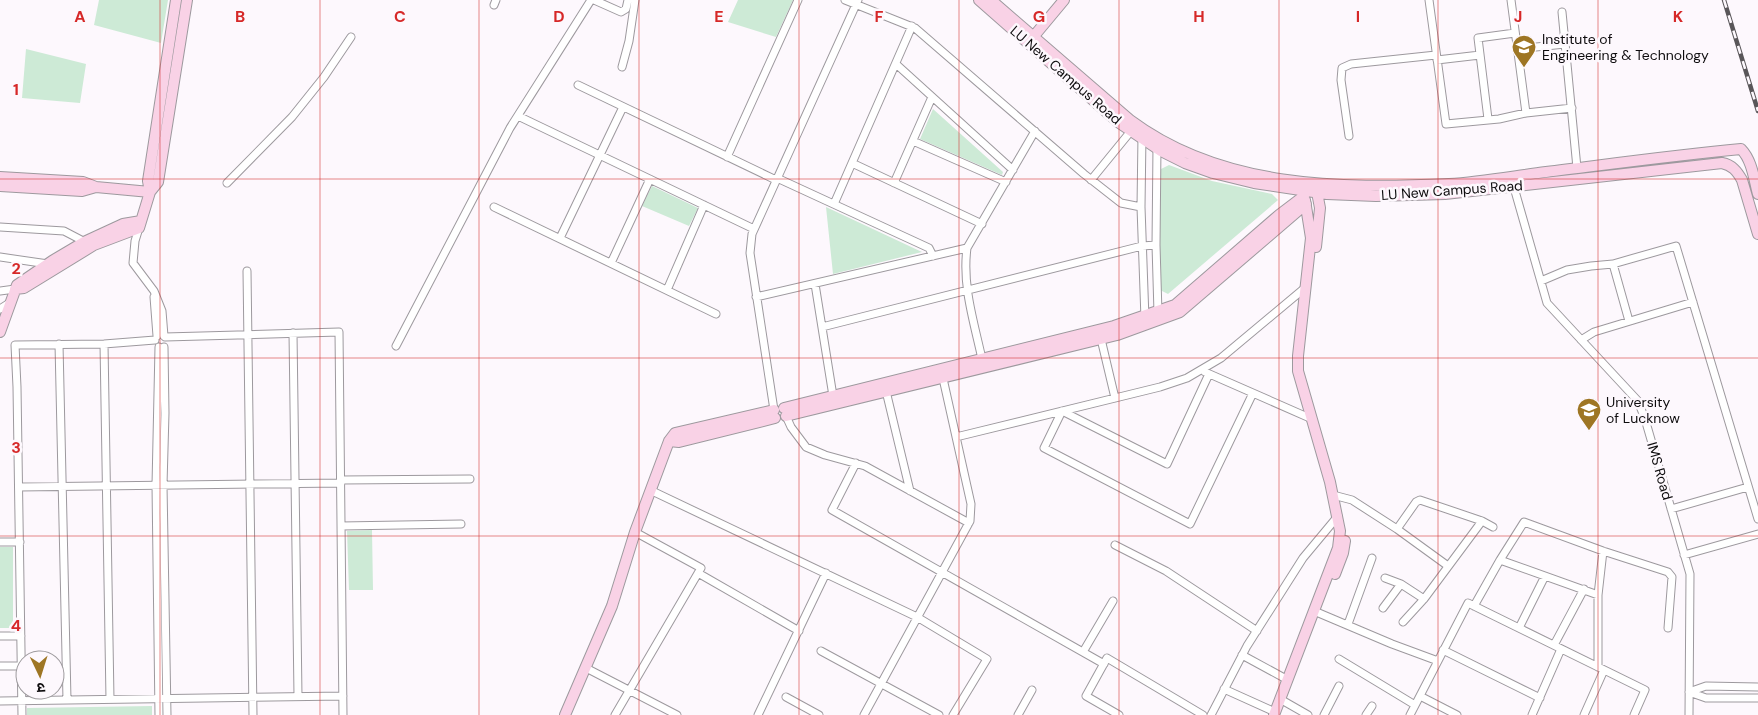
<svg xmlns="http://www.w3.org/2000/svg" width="1758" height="715" font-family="'DM Sans','Noto Sans Devanagari',sans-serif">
<rect width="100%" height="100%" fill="#fdf8fd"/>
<path fill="#cdead6" d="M 99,0 L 168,0 L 161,43 L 94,25 Z
M 738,0 L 793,0 L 776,37 L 728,22 Z
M 26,49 L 86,64 L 80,103 L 22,98 Z
M 933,109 L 1003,172 L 1002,175 L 920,139 Z
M 1169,165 L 1212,181 L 1272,194 L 1278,200 L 1168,294 L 1160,290 L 1159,170 Z
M 652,186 L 698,208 L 689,226 L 642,206 Z
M 826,207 L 922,252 L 833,274 Z
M 372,530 L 373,590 L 349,590 L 347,531 Z
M 0,547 L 13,547 L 13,628 L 0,628 Z
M 152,706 L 152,715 L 27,715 L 27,708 Z"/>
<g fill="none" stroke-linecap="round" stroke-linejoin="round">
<defs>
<path id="street" d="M 594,0 L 621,12 L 626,9 L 628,0
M 845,0 L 915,28 L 1084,174 L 1121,203 L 1141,207
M 1429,0 L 1446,124 L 1499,119 L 1526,113 L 1572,108
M 1511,0 L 1526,113
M 494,5 L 496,0
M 1562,12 L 1577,168
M 1517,49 L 1565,44
M 1437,60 L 1480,55
M 896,64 L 1013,170
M 622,67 L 629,41 L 635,0
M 578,85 L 776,180
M 518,116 L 754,229
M 1488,119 L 1478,38 L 1515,33
M 1142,135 L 1141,207 L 1145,319
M 1349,136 L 1341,80 L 1342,68 L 1351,64 L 1436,55
M 913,141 L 1006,182
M 1157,146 L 1156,245 L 1158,313
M 727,157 L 798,0
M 852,163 L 982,224
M 777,178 L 929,248 L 933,256
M 1091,180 L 1131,131
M 227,183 L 292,117 L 324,77 L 351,37
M 894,183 L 932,97
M 1513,184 L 1547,303 L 1638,401 L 1645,419 L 1690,574 L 1689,715
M 834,204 L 912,26
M 494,207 L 716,314
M 0,227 L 64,231 L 87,243
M 139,228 L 135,241 L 133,263 L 154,291 L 162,311 L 164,336
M 560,238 L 623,107
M 0,257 L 48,264
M 611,263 L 650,179
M 247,271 L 253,715
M 1541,281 L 1567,270 L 1591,266 L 1613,264
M 815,284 L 833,396
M 667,290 L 704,205
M 0,291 L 15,289
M 154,297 L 157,336
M 756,297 L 967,248
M 0,309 L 11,302
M 1629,321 L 1613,264 L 1676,246 L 1758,519
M 822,327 L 1142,246 L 1156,245
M 293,333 L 298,696
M 165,337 L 339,332 L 343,715
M 1101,339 L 1115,398
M 1581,340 L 1594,332 L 1693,302
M 59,344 L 67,700
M 104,344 L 110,699
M 396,346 L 510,128 L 591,0
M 159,347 L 156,485 L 159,715
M 164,347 L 165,413 L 163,485 L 167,715
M 982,359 C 974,322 962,286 967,248 L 1035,131
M 1205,372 L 1312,419
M 1209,374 L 1167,464 L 1062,411 L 1044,448 L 1190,524 L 1253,393
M 886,391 L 910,491
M 774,410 L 750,253 L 752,234 L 858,0
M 786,416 L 791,427 L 806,447 L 825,455 L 865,466 L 969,523
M 956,437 L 1160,387 L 1187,378 L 1221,358 L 1306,287
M 856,463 L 832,510 L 1104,664
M 341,480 L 470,479
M 19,487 L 341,483
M 650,490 L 917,617 L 987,659 L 953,715
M 1333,495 L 1352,500 L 1397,529 L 1448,566
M 1671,509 L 1748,487
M 341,526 L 461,524
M 1397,529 L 1416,502 L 1420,500 L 1482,521 L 1493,527
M 0,542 L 20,542
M 1115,545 L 1166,571 L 1257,631
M 1684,555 L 1758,534
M 1500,560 L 1524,522 L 1603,551 L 1668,572 L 1672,577 L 1668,628
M 698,573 L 799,631
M 1385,578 L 1401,584 L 1424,599
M 1474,606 L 1500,560 L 1598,595
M 1383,608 L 1401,584
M 1314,611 L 1392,644 L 1438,661
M 1403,622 L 1424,599 L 1482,521
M 1348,624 L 1372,558
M 1519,628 L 1545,576
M 0,636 L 21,636
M 1554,645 L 1584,589
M 1443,650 L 1540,698
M 821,651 L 939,715
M 1083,652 L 1113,601
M 1242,655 L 1288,680
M 1339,659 L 1415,705
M 0,666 L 21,666
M 1598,667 L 1598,595 L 1603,551
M 586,668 L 677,715
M 1224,689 L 1275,712
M 1689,692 L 1706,698 L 1758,698
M 1689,692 L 1706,686 L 1758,687
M 1420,696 L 1457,715
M 786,697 L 819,715
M 1280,699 L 1308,715
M 0,701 L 343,696
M 22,715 L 17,387 L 15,345 L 104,344 L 155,340
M 615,715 L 701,568 L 635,532
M 758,715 L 826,573
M 864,715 L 970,521 L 971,504 L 942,374
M 1018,715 L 1032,690
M 1119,715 L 1086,696 L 1107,658 L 1203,715
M 1211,715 L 1247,646 L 1303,558 L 1338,516
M 1324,715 L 1339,686
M 1366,715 L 1372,706
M 1410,715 L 1468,603 L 1645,690 L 1634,715
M 1532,715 L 1561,649
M 1584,715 L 1604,670"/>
<path id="secondary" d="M 979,0 L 1118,122 L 1161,151 L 1185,163 L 1213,173 L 1254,183 L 1327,194 L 1376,196 L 1445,194 L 1722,163 C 1732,165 1737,171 1742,180 L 1758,234
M 991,0 L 1130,120 C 1221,188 1340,189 1449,184 C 1481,182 1514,176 1546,172 C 1611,164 1676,155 1741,149 C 1752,160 1754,179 1758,194
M 1029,42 L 1064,0
M 0,177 L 83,182 L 96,187 L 150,192
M 0,186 L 82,191 L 96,187
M 1316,187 L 1320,208 L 1316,247
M 150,192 L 148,181 L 176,0
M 15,289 L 24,288 L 94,245 L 139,228 L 150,192 L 158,182 L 187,0
M 0,332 L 17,285 L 52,261 L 84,242 L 123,224 L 141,221
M 784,408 L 1114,326 L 1175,305 L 1279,215 L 1304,196
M 786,416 L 1117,335 L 1180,312 L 1306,204
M 669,441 L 679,442 L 775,418
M 1335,574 L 1343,553 L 1345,541
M 565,715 L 612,606 L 635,532 L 669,441 L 675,433 L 774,410
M 1274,715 L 1338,548 L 1340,531 L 1330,482 L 1298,371 L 1298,356 L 1311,238 L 1305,200"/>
</defs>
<use href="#street" stroke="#9d999e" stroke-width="9"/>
<use href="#secondary" stroke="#9d999e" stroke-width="12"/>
<use href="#street" stroke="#fff" stroke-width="7"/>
<use href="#secondary" stroke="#f9d2e6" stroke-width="10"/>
<defs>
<path id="rail" d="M 1724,0 L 1758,111"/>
</defs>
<use href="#rail" stroke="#595659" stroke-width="4.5"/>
<use href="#rail" stroke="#fdf8fd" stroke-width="2.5" stroke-dasharray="8" stroke-linecap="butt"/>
</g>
<path fill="none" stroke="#d62828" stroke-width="1" stroke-opacity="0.55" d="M 160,0 L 160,715M 320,0 L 320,715M 479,0 L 479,715M 639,0 L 639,715M 799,0 L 799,715M 959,0 L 959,715M 1119,0 L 1119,715M 1279,0 L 1279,715M 1438,0 L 1438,715M 1598,0 L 1598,715M 0,179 L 1758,179M 0,358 L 1758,358M 0,536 L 1758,536"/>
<defs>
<symbol id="university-pin" viewBox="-11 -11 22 30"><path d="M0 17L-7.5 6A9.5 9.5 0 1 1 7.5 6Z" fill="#9e7624" stroke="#fdf8fd"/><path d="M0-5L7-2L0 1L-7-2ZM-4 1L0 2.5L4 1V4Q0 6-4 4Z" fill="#fff"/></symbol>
</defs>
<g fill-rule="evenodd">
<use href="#university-pin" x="1510" y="33" width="28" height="38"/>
<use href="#university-pin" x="1575" y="396" width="28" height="38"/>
</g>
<g text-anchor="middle" stroke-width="5" stroke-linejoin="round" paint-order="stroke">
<g font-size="14" fill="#0e0c0e" stroke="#fdf8fd" text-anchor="start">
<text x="1542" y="44">Institute of<tspan x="1542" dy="16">Engineering &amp; Technology</tspan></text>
<text x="1606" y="407">University<tspan x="1606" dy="16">of Lucknow</tspan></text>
</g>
<g font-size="14" fill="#0e0c0e" stroke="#fdf8fd">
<text transform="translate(1066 75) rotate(41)" y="5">LU New Campus Road</text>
<text transform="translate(1452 190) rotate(-4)" y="5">LU New Campus Road</text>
<text transform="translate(1660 471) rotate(74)" y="5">IMS Road</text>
</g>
</g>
<g font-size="16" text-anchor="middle" font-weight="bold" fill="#d62828" stroke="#fdf8fd" stroke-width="5" stroke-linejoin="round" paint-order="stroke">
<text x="80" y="22">A</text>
<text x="240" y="22">B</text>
<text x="400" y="22">C</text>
<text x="559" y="22">D</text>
<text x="719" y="22">E</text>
<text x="879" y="22">F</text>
<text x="1039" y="22">G</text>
<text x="1199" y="22">H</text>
<text x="1358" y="22">I</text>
<text x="1518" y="22">J</text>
<text x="1678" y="22">K</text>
<text x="16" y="95">1</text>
<text x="16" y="274">2</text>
<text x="16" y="453">3</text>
<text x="16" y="631">4</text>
</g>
<g transform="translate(40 675) rotate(176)"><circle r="24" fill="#fdf8fd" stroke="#9d9a9d"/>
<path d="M0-4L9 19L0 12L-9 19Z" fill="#9e7624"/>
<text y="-8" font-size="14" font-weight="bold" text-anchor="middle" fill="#0e0c0e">उ</text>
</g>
</svg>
